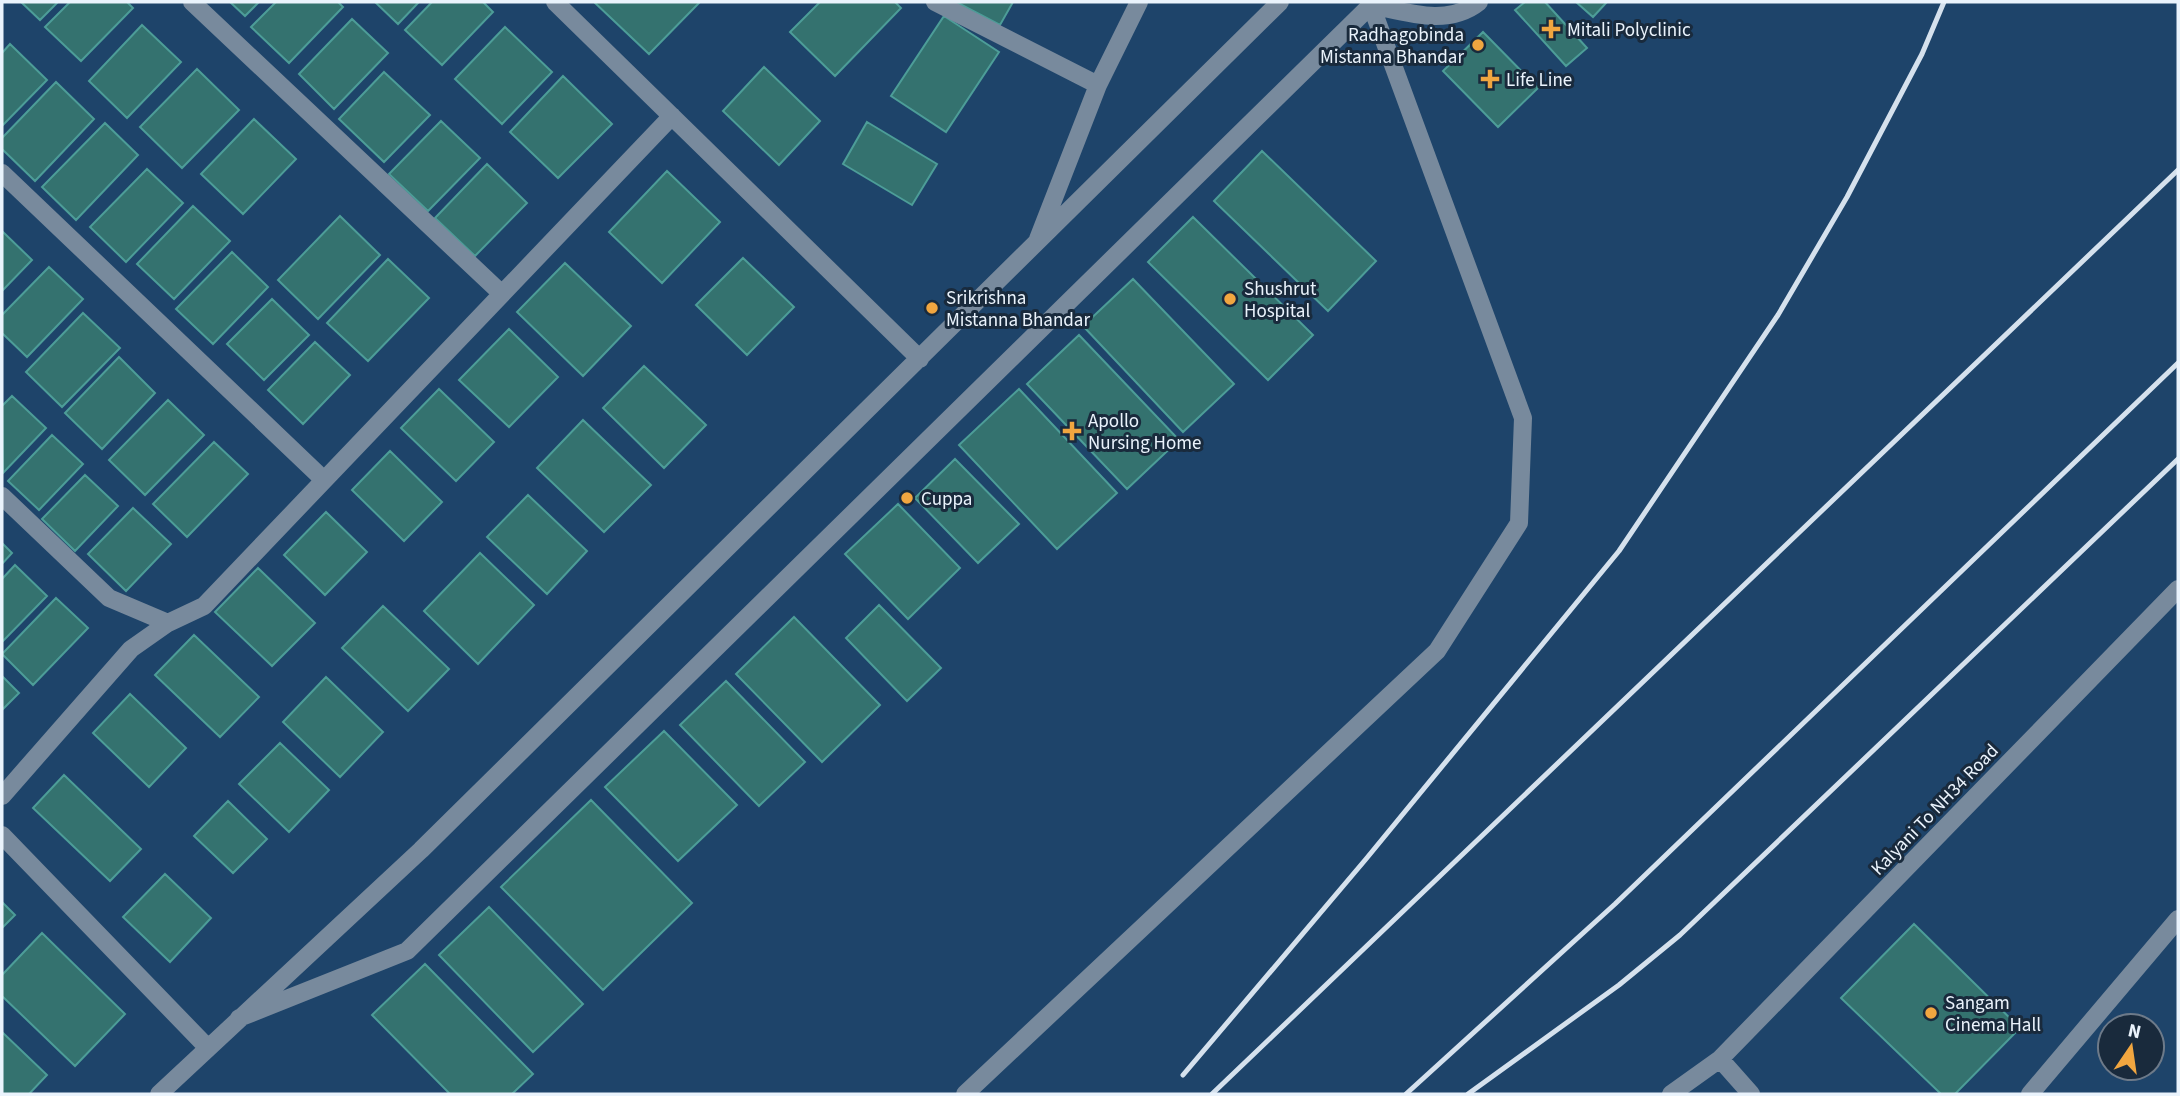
<svg xmlns="http://www.w3.org/2000/svg" width="2180" height="1096" font-family="'Source Sans 3',sans-serif">
<rect width="100%" height="100%" fill="#1e446a"/>
<path fill="#34726f" stroke="#4d9d98" stroke-width="2" d="M 21,2 L 58,2 L 40,20 Z
M 70,2 L 127,2 L 133,8 L 81,61 L 45,27 Z
M 230,2 L 259,2 L 245,16 Z
M 276,2 L 338,2 L 343,7 L 289,63 L 251,27 Z
M 375,2 L 419,2 L 398,24 Z
M 432,2 L 483,2 L 493,12 L 442,65 L 405,30 Z
M 594,2 L 700,2 L 649,54 Z
M 820,2 L 895,2 L 901,8 L 835,76 L 790,32 Z
M 956,2 L 1013,2 L 1000,25 Z
M 1525,2 L 1545,2 L 1587,48 L 1566,66 L 1515,10 Z
M 1576,2 L 1607,2 L 1593,17 Z
M 944,16 L 999,52 L 946,132 L 891,96 Z
M 352,19 L 388,53 L 334,109 L 299,74 Z
M 142,25 L 181,62 L 127,118 L 89,81 Z
M 505,27 L 552,72 L 502,124 L 455,79 Z
M 1483,32 L 1538,88 L 1498,127 L 1443,71 Z
M 10,44 L 47,80 L 2,126 L 2,53 Z
M 764,67 L 820,121 L 779,165 L 723,111 Z
M 197,69 L 239,110 L 182,168 L 140,127 Z
M 384,72 L 430,115 L 384,162 L 339,119 Z
M 563,76 L 612,124 L 558,178 L 510,132 Z
M 56,82 L 94,119 L 35,181 L 2,149 L 2,138 Z
M 254,119 L 296,159 L 243,214 L 201,174 Z
M 441,121 L 480,158 L 428,211 L 389,174 Z
M 867,122 L 937,164 L 912,205 L 843,164 Z
M 105,123 L 138,155 L 76,220 L 42,187 Z
M 1262,151 L 1376,261 L 1328,311 L 1214,201 Z
M 487,164 L 527,203 L 475,256 L 435,218 Z
M 147,169 L 183,203 L 126,262 L 90,227 Z
M 667,171 L 720,222 L 662,283 L 609,232 Z
M 193,206 L 230,241 L 174,299 L 137,264 Z
M 340,216 L 380,255 L 318,319 L 278,280 Z
M 1193,217 L 1313,335 L 1268,380 L 1148,262 Z
M 2,231 L 32,260 L 2,291 Z
M 232,252 L 268,287 L 213,344 L 176,309 Z
M 743,258 L 794,307 L 747,355 L 696,305 Z
M 388,259 L 429,298 L 368,361 L 327,323 Z
M 565,263 L 631,326 L 583,376 L 517,312 Z
M 49,267 L 83,299 L 27,357 L 2,333 L 2,315 Z
M 1133,279 L 1234,384 L 1183,432 L 1083,326 Z
M 272,299 L 309,335 L 264,380 L 227,344 Z
M 83,313 L 120,348 L 62,407 L 26,372 Z
M 509,329 L 558,377 L 509,427 L 459,380 Z
M 1079,335 L 1179,440 L 1127,489 L 1027,384 Z
M 315,342 L 350,375 L 303,424 L 268,390 Z
M 119,357 L 155,393 L 102,449 L 65,413 Z
M 644,366 L 706,425 L 664,468 L 603,408 Z
M 439,389 L 494,442 L 456,481 L 401,428 Z
M 1019,389 L 1117,493 L 1057,549 L 959,445 Z
M 12,396 L 46,428 L 3,473 L 2,406 Z
M 168,400 L 204,435 L 145,495 L 109,460 Z
M 583,420 L 651,485 L 604,532 L 537,468 Z
M 52,435 L 83,464 L 39,510 L 8,481 Z
M 214,442 L 248,474 L 187,537 L 153,504 Z
M 390,451 L 442,502 L 404,541 L 352,490 Z
M 955,459 L 1019,524 L 978,563 L 915,498 Z
M 85,475 L 118,506 L 75,551 L 42,519 Z
M 528,495 L 587,551 L 547,594 L 487,537 Z
M 898,504 L 960,568 L 908,619 L 845,554 Z
M 133,508 L 171,544 L 126,591 L 88,554 Z
M 326,512 L 367,552 L 325,595 L 284,555 Z
M 2,543 L 12,553 L 2,564 Z
M 480,553 L 534,605 L 478,664 L 424,611 Z
M 15,565 L 47,596 L 2,642 L 2,579 Z
M 258,568 L 315,623 L 272,666 L 215,612 Z
M 56,598 L 88,628 L 33,685 L 2,654 Z
M 879,605 L 941,668 L 907,701 L 846,638 Z
M 383,606 L 449,669 L 408,711 L 342,648 Z
M 794,617 L 880,705 L 822,762 L 736,674 Z
M 194,635 L 259,697 L 220,737 L 155,675 Z
M 2,676 L 19,693 L 2,710 Z
M 326,677 L 383,732 L 340,777 L 283,722 Z
M 726,681 L 805,762 L 759,806 L 680,725 Z
M 130,694 L 186,748 L 149,787 L 93,733 Z
M 664,731 L 737,805 L 678,861 L 605,787 Z
M 280,743 L 329,790 L 289,832 L 239,784 Z
M 64,775 L 141,849 L 110,881 L 33,808 Z
M 591,800 L 692,903 L 603,990 L 501,887 Z
M 228,801 L 267,839 L 233,873 L 194,836 Z
M 165,874 L 211,918 L 170,962 L 123,917 Z
M 2,902 L 15,915 L 2,928 Z
M 489,907 L 583,1004 L 533,1052 L 439,955 Z
M 1914,924 L 2020,1028 L 1955,1094 L 1941,1094 L 1841,998 Z
M 42,933 L 125,1014 L 75,1066 L 2,996 L 2,975 Z
M 425,964 L 533,1074 L 512,1094 L 450,1094 L 372,1015 Z
M 2,1032 L 47,1075 L 29,1094 L 2,1094 Z"/>
<g fill="none" stroke-linecap="round" stroke-linejoin="round">
<path stroke="#788a9d" stroke-width="18" d="M 192,2 L 502,294
M 555,2 L 920,359
M 935,2 L 1098,85
M 2,173 L 324,480
M 1038,239 L 1098,85 L 1139,2
M 2,496 L 109,598 L 168,623 L 204,606 L 672,116
M 2,796 L 131,649 L 168,623
M 2,835 L 208,1048
M 239,1018 L 407,951 L 1371,5 C 1406,12 1448,27 1479,2
M 1720,1059 L 1751,1094
M 159,1094 L 421,850 L 1280,2
M 965,1094 L 1437,651 L 1519,523 L 1523,418 L 1371,5 L 1372,2
M 1671,1094 L 1720,1059 L 2178,589
M 2030,1094 L 2178,919"/>
<path stroke="#d5e1ed" stroke-width="5" d="M 1183,1075 L 1366,859 L 1619,551 L 1778,315 L 1847,197 L 1922,54 L 1944,2
M 1212,1094 L 2178,170
M 1406,1094 L 1615,904 L 2178,363
M 1468,1094 L 1619,985 L 1680,935 L 2178,459"/>
</g>
<g fill="#f1a640" stroke="#192a3c" stroke-width="2.5">
<path d="M1547.5 18.5h7v7h7v7h-7v7h-7v-7h-7v-7h7z"/>
<circle cx="1478" cy="45" r="7"/>
<path d="M1486.5 68.5h7v7h7v7h-7v7h-7v-7h-7v-7h7z"/>
<circle cx="1230" cy="299" r="7"/>
<circle cx="932" cy="308" r="7"/>
<path d="M1068.5 420.5h7v7h7v7h-7v7h-7v-7h-7v-7h7z"/>
<circle cx="907" cy="498" r="7"/>
<circle cx="1931" cy="1013" r="7"/>
</g>
<g text-anchor="middle" stroke-width="6" stroke-linejoin="round" paint-order="stroke">
<g font-size="19" fill="#eaf3fc" stroke="#192a3c" text-anchor="start">
<text x="1567" y="36">Mitali Polyclinic</text>
<text x="1464" y="41" text-anchor="end">Radhagobinda<tspan x="1464" dy="22">Mistanna Bhandar</tspan></text>
<text x="1506" y="86">Life Line</text>
<text x="1244" y="295">Shushrut<tspan x="1244" dy="22">Hospital</tspan></text>
<text x="946" y="304">Srikrishna<tspan x="946" dy="22">Mistanna Bhandar</tspan></text>
<text x="1088" y="427">Apollo<tspan x="1088" dy="22">Nursing Home</tspan></text>
<text x="921" y="505">Cuppa</text>
<text x="1945" y="1009">Sangam<tspan x="1945" dy="22">Cinema Hall</tspan></text>
</g>
<g font-size="19" fill="#eaf3fc" stroke="#192a3c">
<text transform="translate(1934 809) rotate(-46)" y="7">Kalyani To NH34 Road</text>
</g>
</g>
<rect width="2180" height="1096" fill="none" stroke="#eaf3fc" stroke-width="7"/>
<g transform="translate(2131 1047) rotate(13)"><circle r="33" fill="#192a3c" stroke="#6d7a89" stroke-width="2"/>
<path d="M0-5L12 26L0 18L-12 26Z" fill="#f1a640"/>
<text y="-10" font-size="19" font-weight="bold" text-anchor="middle" fill="#eaf3fc">N</text>
</g>
</svg>
